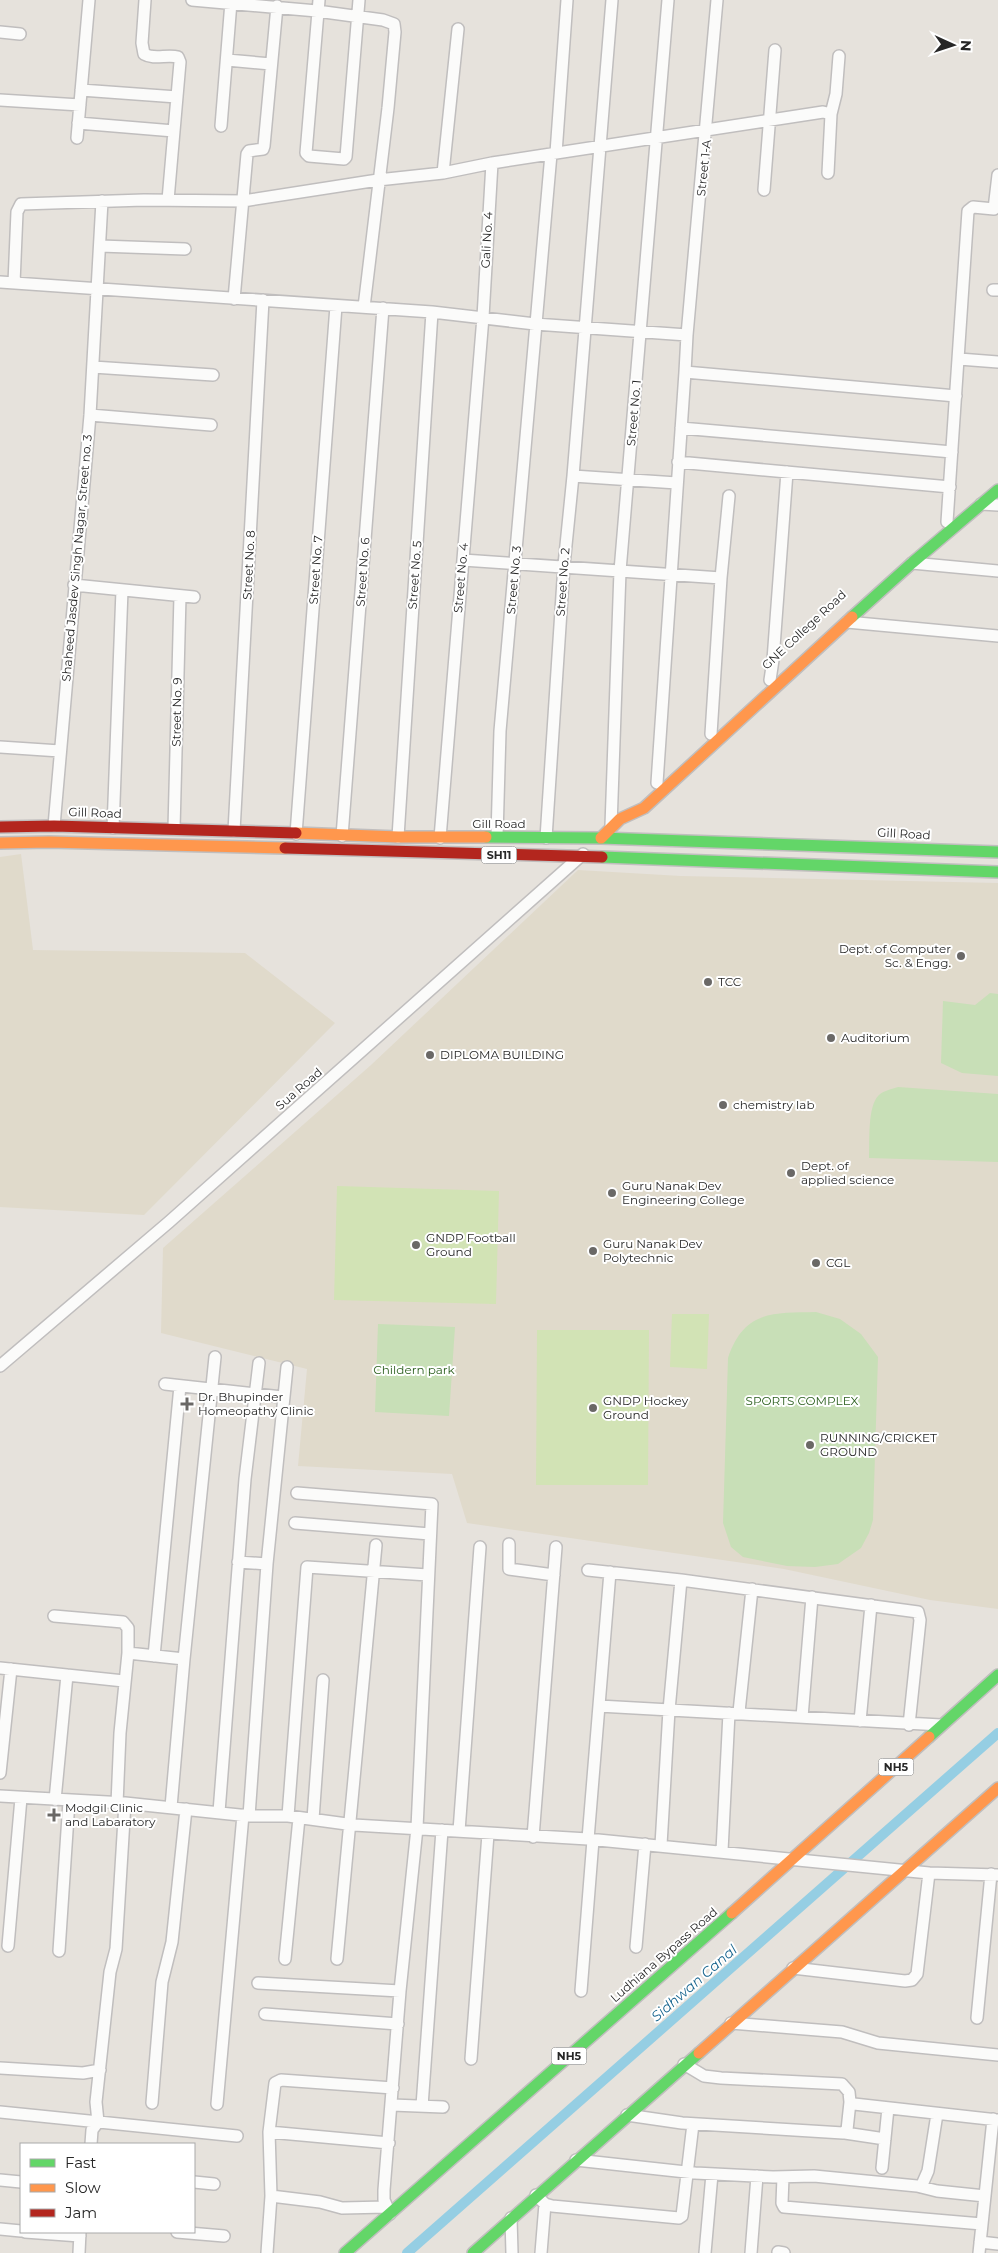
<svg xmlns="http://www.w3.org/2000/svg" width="998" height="2253" font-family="Montserrat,sans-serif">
<rect width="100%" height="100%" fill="#e6e2dc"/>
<path fill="#e0dacb" d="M 21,854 L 33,950 L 245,953 L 335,1023 L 144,1215 L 0,1207 L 0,857 Z
M 578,870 L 681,876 L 998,883 L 998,1609 L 930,1600 L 784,1569 L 467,1523 L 452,1474 L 298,1466 L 307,1369 L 161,1333 L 163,1248 L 371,1065 Z"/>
<path fill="#c8dfb7" d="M 990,993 L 998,994 L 998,1076 L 962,1073 L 941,1063 L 943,1001 L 975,1005 Z
M 898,1087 L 998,1094 L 998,1162 L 869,1158 C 870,1142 867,1106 879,1095 C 883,1091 892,1089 898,1087 Z
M 816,1312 L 840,1319 L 861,1334 L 878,1357 L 873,1520 L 869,1533 L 861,1548 L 838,1564 L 815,1567 L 787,1566 L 743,1557 L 731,1547 L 723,1523 L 728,1358 C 744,1310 773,1313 816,1312 Z
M 378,1324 L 455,1327 L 449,1416 L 375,1412 Z"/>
<path fill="#d2e3b5" d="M 337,1186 L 499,1191 L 496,1304 L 334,1300 Z
M 672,1314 L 709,1314 L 707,1369 L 670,1367 Z
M 537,1330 L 649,1330 L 648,1485 L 536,1485 Z"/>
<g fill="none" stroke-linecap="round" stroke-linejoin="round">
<path stroke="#95cee3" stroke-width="10" d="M 407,2253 L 998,1733"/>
<defs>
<path id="street" d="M 145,0 L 142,43 L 144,54 C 154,60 167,54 178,57 L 180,62 L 168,200
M 192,0 L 317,11 L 383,20 L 394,24 L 395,32 L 388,108 L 364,307
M 319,0 L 306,153 L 309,156 L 344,159 L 346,157 L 359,0
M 0,32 L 20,34
M 227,60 L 271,64
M 81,90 L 177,97
M 0,100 L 80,105
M 831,114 L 836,94 L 839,56
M 78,123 L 174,131
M 221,126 L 231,2
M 77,138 L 89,0
M 556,153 L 567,0
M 443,173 L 458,29
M 764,190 L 775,50
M 100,246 L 185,249
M 0,282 L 432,312 L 535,324 L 687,335 L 685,372 L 956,396
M 14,283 L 17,212 L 21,204 L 144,200 L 243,201 L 378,180 L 443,173 L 492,163 L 823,112 L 831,114 L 828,173
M 993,290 L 998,290
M 234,299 L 247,154 L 249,151 L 263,149 L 264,146 L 277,6
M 687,335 L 717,0
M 959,359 L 998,362
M 93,367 L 213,375
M 90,415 L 211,425
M 681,428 L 952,452
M 678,462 L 950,487
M 573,476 L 677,483
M 981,504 L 998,505
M 947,522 L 968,211 L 973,207 L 994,209 L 998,175
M 463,560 L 721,578
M 912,563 L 998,571
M 74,585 L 194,597
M 847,622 L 998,636
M 770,680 L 773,660 L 787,472
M 711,734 L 721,578 L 729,496
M 0,747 L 60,751
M 657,783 L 685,372
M 54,826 L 90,415 L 102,201
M 611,826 L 620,571 L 668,0
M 113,828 L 122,590
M 174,829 L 180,596
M 234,831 L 263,300
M 296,834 L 336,306
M 342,836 L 383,308
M 497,836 L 500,731 L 551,154
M 398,837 L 432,312
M 440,838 L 483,317 L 492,163
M 546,838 L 564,565 L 573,476 L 612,0
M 0,1366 L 169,1222 L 583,854
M 165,1384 L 282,1397
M 297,1493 L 432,1504 L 417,1828 L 400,1991 L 384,2190 L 384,2200 L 390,2214
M 295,1523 L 430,1534
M 509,1544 L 509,1569 L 554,1575
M 238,1562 L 267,1564
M 588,1570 L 681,1580 L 669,1710 L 661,1845
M 681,1580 L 918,1612 L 920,1620 L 909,1725
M 54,1616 L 123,1622 L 128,1628 L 128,1653
M 154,1656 L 180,1386
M 0,1668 L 124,1681
M 599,1706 L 941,1725
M 739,1712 L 752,1589
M 802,1717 L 812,1597
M 860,1721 L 871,1605
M 0,1773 L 11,1669
M 0,1796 L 125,1803 L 249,1816 L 288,1816 L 354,1825 L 588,1839 L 929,1873 L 998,1875
M 55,1800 L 67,1675
M 117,1804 L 120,1733 L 128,1653 L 184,1659
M 171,1807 L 184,1659 L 215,1357
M 219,1812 L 245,1479 L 259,1363
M 249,1816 L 267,1564 L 287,1367
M 288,1816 L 307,1567 L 428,1575
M 313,1819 L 323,1680
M 459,1831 L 480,1547
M 533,1837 L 556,1547
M 588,1839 L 610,1572
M 722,1851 L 729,1713
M 8,1946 L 21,1798
M 636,1947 L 645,1844
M 59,1951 L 69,1801
M 285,1959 L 299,1818
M 337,1959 L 376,1545
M 793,1968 L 905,1981 L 912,1980 L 917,1974 L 929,1873
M 258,1983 L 400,1991
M 581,1991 L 593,1840
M 265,2014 L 398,2024
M 977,2018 L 991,1874
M 731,2023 L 842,2032 L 878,2043 L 998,2055
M 471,2059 L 488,1834
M 684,2064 L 704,2076 L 721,2078 L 842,2084 L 849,2092 L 850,2102 L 854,2104 L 998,2120
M 0,2068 L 83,2073 L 100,2070
M 152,2103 L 162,1982 L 172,1942 L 186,1809
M 217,2104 L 243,1815
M 392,2105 L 443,2107
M 422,2106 L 442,1830
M 0,2112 L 237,2136
M 627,2115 L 682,2123 L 843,2133 L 847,2130 L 850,2102
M 269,2132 L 389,2143
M 845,2133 L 885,2139
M 91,2144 L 92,2130 L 98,2122 L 96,2102 L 110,1972 L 116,1949 L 125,1803
M 576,2160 L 695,2173 L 773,2177 L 814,2176 L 917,2186 L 937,2191 L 985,2196
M 882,2168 L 888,2108
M 783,2177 L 782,2203 L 784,2207 L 982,2224
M 0,2180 L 21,2182
M 194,2182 L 214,2184
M 921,2187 L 928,2171 L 937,2114
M 536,2195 L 545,2204 L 552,2206 L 679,2218 L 682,2216 L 693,2124
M 271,2196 L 320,2202 L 342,2208 L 386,2207
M 511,2218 L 512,2253
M 0,2229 L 21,2231
M 25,2232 L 80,2236
M 177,2232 L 224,2236
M 980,2242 L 998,2244
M 778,2252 L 784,2253
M 79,2253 L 80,2232
M 267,2253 L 271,2196 L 269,2132 L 275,2083 L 281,2080 L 393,2088
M 541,2253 L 545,2204
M 705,2253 L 712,2174
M 751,2253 L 757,2176
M 979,2253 L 993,2119"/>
<path id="fast" d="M 852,617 L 912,563 L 998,490
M 486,837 L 601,838 L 998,852
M 602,857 L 998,872
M 929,1737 L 998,1675
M 345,2253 L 732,1913
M 473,2253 L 699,2053"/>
<path id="slow" d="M 296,833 L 398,837 L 486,837
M 601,838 L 620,819 L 644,808 L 852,617
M 0,843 L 49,842 L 285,848
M 732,1913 L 929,1737
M 699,2053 L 998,1788"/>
<path id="jam" d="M 0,827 L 54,826 L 296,833
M 285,848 L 602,857"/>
</defs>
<use href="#street" stroke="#c0bebe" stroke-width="14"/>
<use href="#fast" stroke="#c0bebe" stroke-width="14"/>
<use href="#slow" stroke="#c0bebe" stroke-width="14"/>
<use href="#jam" stroke="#c0bebe" stroke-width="14"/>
<use href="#street" stroke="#fbfbfa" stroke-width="11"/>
<use href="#fast" stroke="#63d668" stroke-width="11"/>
<use href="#slow" stroke="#ff974d" stroke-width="11"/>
<use href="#jam" stroke="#b3261e" stroke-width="11"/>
</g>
<g fill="#6a6866" stroke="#fff" stroke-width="2">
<circle cx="961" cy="956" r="5"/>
<circle cx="708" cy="982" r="5"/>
<circle cx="831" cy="1038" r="5"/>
<circle cx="430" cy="1055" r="5"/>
<circle cx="723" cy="1105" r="5"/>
<circle cx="791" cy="1173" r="5"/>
<circle cx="612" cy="1193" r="5"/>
<circle cx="416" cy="1245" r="5"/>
<circle cx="593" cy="1251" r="5"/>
<circle cx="816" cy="1263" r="5"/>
<path d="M184.5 1396.5h5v5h5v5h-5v5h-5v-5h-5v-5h5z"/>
<circle cx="593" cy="1408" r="5"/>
<circle cx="810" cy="1445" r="5"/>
<path d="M51.5 1807.5h5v5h5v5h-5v5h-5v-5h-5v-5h5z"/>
</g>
<g text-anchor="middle" stroke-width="4" stroke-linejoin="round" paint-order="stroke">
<g fill="#fff" stroke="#686868" stroke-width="1">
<rect x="481.5" y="846.5" width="35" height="17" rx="4"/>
<rect x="878.5" y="1758.5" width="35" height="17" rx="4"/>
<rect x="551.5" y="2047.5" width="35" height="17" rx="4"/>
</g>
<g font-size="11" font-weight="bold" fill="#272727">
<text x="499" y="859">SH11</text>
<text x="896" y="1771">NH5</text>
<text x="569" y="2060">NH5</text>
</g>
<g font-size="12" fill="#272727" stroke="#fff">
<text transform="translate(704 168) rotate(-84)" y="4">Street 1-A</text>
<text transform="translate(487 240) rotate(-87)" y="4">Gali No. 4</text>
<text transform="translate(634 413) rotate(-85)" y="4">Street No. 1</text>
<text transform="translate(77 558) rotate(-85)" y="4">Shaheed Jasdev Singh Nagar, Street no. 3</text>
<text transform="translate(249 565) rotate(-87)" y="4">Street No. 8</text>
<text transform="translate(316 570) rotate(-86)" y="4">Street No. 7</text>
<text transform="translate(363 572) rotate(-86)" y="4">Street No. 6</text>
<text transform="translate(415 575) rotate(-86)" y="4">Street No. 5</text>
<text transform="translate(461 578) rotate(-85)" y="4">Street No. 4</text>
<text transform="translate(514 580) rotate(-85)" y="4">Street No. 3</text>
<text transform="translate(563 582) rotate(-86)" y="4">Street No. 2</text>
<text transform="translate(804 630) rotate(-43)" y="4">GNE College Road</text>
<text transform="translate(177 712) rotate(-89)" y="4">Street No. 9</text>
<text transform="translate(95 813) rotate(2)" y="4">Gill Road</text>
<text x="499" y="828">Gill Road</text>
<text transform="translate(904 834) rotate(3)" y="4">Gill Road</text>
<text transform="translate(299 1089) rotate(-41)" y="4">Sua Road</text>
<text transform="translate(664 1955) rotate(-41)" y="4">Ludhiana Bypass Road</text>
</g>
<g font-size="12" fill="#272727" stroke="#fff" text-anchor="start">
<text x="951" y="953" text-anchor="end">Dept. of Computer<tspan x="951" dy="14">Sc. &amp; Engg.</tspan></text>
<text x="718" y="986">TCC</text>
<text x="841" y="1042">Auditorium</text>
<text x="440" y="1059">DIPLOMA BUILDING</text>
<text x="733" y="1109">chemistry lab</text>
<text x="801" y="1170">Dept. of<tspan x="801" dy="14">applied science</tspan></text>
<text x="622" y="1190">Guru Nanak Dev<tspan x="622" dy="14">Engineering College</tspan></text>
<text x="426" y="1242">GNDP Football<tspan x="426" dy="14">Ground</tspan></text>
<text x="603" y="1248">Guru Nanak Dev<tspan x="603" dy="14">Polytechnic</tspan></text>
<text x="826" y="1267">CGL</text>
<text x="198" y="1401">Dr. Bhupinder<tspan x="198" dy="14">Homeopathy Clinic</tspan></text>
<text x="603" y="1405">GNDP Hockey<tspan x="603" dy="14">Ground</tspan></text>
<text x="820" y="1442">RUNNING/CRICKET<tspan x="820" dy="14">GROUND</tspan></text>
<text x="65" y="1812">Modgil Clinic<tspan x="65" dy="14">and Labaratory</tspan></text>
</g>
<g font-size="12" fill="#2a5e1d" stroke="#fff">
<text x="414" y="1374">Childern park</text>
<text x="802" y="1405">SPORTS COMPLEX</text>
</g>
<g font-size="14" font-style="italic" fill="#15638d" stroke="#fff">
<text transform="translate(694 1983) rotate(-41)" y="5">Sidhwan Canal</text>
</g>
</g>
<rect x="20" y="2143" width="175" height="90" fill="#ffffff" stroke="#a9a9a9"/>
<rect x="30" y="2159" width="25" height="8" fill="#63d668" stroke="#a9a9a9"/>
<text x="65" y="2168" font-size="15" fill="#272727">Fast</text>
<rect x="30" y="2184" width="25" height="8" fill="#ff974d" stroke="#a9a9a9"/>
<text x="65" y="2193" font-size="15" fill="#272727">Slow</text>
<rect x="30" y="2209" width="25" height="8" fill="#b3261e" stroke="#a9a9a9"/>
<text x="65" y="2218" font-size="15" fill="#272727">Jam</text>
<g transform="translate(953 45) rotate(93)" stroke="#ffffff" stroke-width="4" paint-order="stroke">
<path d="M0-4L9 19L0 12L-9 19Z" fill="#272727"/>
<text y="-8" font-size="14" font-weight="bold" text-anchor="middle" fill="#272727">N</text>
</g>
</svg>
